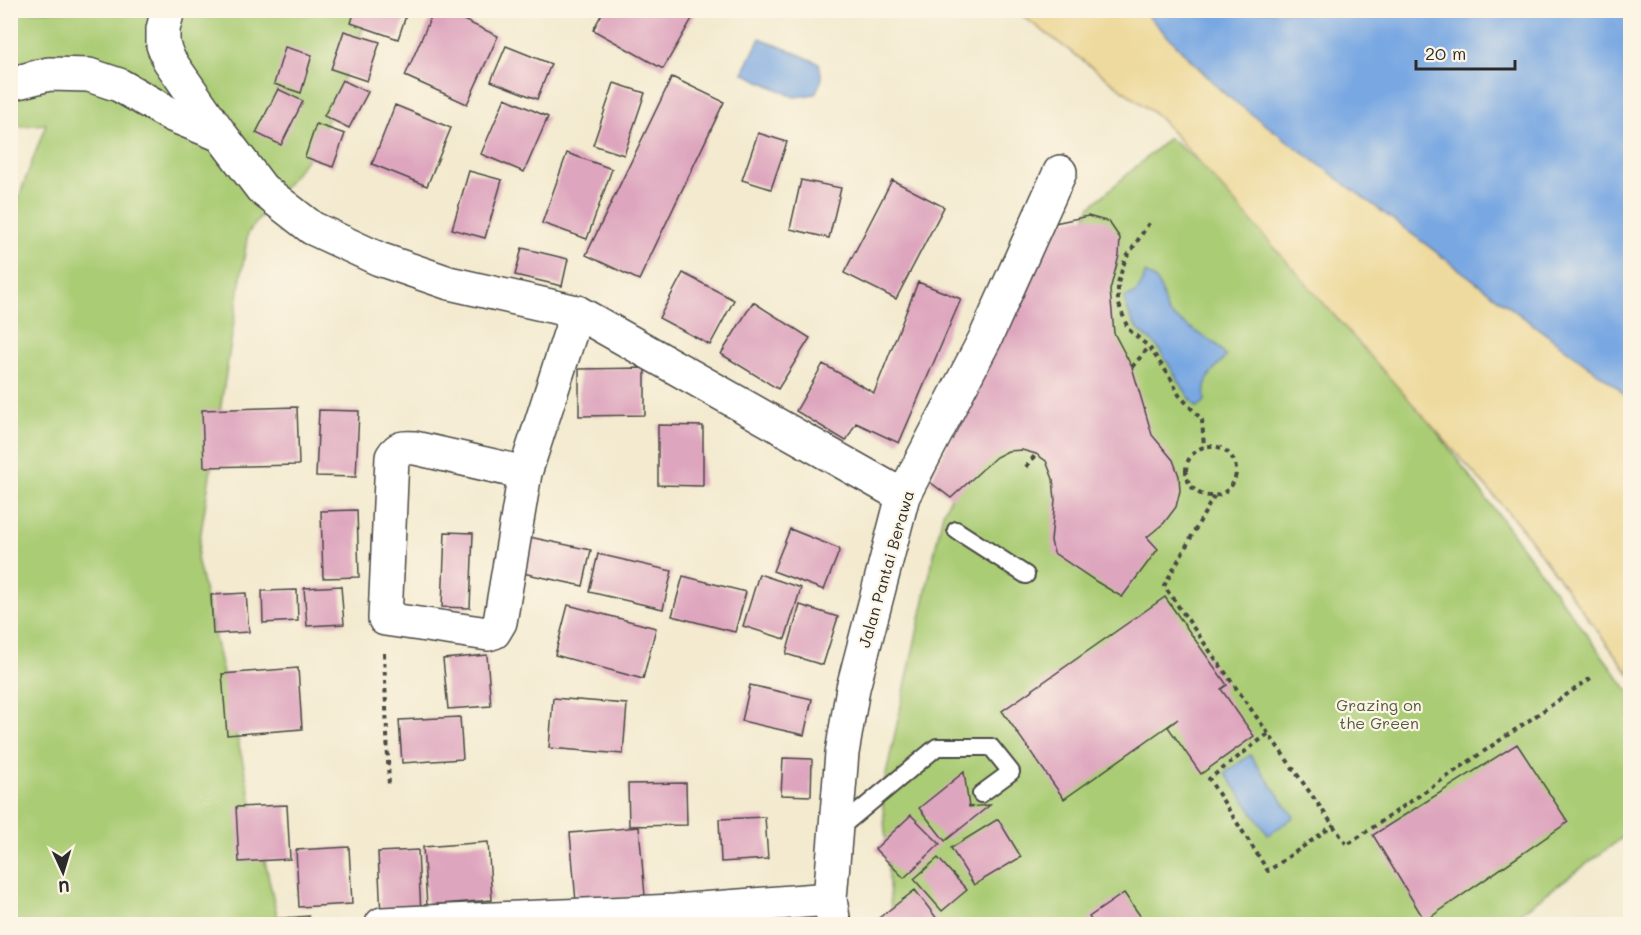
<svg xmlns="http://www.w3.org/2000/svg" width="1641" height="935" font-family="Mali,sans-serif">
<rect width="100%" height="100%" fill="#fcf5e5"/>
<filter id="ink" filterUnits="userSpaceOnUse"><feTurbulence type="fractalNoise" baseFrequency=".0167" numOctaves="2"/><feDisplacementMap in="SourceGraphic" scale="12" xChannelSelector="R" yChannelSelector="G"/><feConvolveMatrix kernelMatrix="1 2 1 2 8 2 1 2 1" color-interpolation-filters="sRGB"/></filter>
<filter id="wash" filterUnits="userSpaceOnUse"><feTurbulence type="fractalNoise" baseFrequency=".008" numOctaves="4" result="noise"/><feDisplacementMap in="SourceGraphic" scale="24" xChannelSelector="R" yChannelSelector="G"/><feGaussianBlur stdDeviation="1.35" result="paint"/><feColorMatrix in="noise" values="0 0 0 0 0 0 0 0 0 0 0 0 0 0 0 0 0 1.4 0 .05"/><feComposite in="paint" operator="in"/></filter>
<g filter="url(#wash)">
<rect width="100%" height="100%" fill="#f3eacf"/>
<path fill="#aacc75" stroke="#6a7c50" stroke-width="1.5" d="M 11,11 L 370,11 L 317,146 L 248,233 L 197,558 L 279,924 L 11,924 L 10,221 L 46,124 L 11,127 Z
M 1169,138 L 1252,204 L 1318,271 L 1630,693 L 1630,832 L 1505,924 L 892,924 L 882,793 L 943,513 L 1090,207 Z"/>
<path fill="#eeda9e" stroke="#8c8264" stroke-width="1.5" d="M 1016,11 L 1143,11 L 1220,90 L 1618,388 L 1630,403 L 1630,675 L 1517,522 L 1159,117 Z"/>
<path fill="#78a7e2" stroke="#526986" stroke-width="1.5" d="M 1143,11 L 1630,11 L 1630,403 L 1618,388 L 1226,95 Z
M 760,38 L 819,63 L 822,79 L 815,94 L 794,97 L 743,73 Z
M 1145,273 C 1168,285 1158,296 1169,314 L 1217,345 L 1226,357 C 1212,370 1202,381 1205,401 L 1197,408 C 1182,389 1172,368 1158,348 C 1154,342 1149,339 1144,335 C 1132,325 1128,313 1124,298 C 1138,295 1142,286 1145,273 Z
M 1250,755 L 1294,817 L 1268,835 L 1225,773 Z"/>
<g id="blocks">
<path fill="#dea6be" d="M 355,10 L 408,10 L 398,39 L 351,23 Z
M 434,10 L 442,10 L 498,36 L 467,104 L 405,76 Z
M 604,10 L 697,10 L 663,69 L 593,30 Z
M 344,31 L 380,42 L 367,81 L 331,69 Z
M 506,46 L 551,64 L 537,99 L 491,81 Z
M 285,47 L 312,55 L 301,93 L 274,84 Z
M 672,77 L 724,102 L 639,280 L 586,255 Z
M 342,80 L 368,92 L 349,128 L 324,116 Z
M 614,83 L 645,93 L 624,155 L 593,145 Z
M 278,89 L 303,101 L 281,145 L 256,133 Z
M 505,98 L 548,117 L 524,172 L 481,154 Z
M 395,105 L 451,128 L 427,186 L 372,164 Z
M 316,124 L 345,134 L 333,167 L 305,157 Z
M 758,133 L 787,142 L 771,189 L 742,180 Z
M 567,153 L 612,169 L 587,239 L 542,223 Z
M 469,171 L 502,180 L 485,238 L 452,229 Z
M 801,180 L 841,188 L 829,238 L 790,229 Z
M 892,180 L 944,207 L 896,299 L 844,273 Z
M 1088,216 L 1109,222 L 1120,238 L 1119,256 L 1110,290 L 1114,333 L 1132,367 L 1152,435 L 1173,460 L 1179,476 L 1180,491 L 1176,507 L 1164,523 L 1147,537 L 1158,549 L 1122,597 L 1097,582 L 1054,553 L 1051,541 L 1055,500 L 1053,479 L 1046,461 L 1036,454 L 1022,450 L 1008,451 L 996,457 L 951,498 L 930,482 L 1050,224 Z
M 522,248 L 568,259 L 562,286 L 515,275 Z
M 683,273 L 734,300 L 710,345 L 659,318 Z
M 918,282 L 961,299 L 899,443 L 856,423 L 846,441 L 796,411 L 823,364 L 874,393 Z
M 753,302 L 810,338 L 778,389 L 721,354 Z
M 645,368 L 645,415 L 579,416 L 579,369 Z
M 297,407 L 299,465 L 204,467 L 202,410 Z
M 319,410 L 359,411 L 356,477 L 316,476 Z
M 658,425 L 703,426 L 703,486 L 658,485 Z
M 357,510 L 359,577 L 323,578 L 321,511 Z
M 790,529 L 840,549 L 824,590 L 773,571 Z
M 445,532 L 473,533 L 470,608 L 442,607 Z
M 520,535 L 591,550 L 583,586 L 513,571 Z
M 598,554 L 672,571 L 663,609 L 589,592 Z
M 759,574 L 801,588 L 785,639 L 743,626 Z
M 683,576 L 746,592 L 735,632 L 672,616 Z
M 341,586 L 344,624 L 307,626 L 304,588 Z
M 297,590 L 298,621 L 263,623 L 262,591 Z
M 246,593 L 249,632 L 213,634 L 211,595 Z
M 1165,597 L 1227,685 L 1221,689 L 1254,736 L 1201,774 L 1168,727 L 1178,719 L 1064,799 L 1002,711 Z
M 568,605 L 656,628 L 643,679 L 555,655 Z
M 800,605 L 838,617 L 823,665 L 786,654 Z
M 487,655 L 491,706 L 448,709 L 443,659 Z
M 298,668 L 302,729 L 227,735 L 222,674 Z
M 750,685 L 812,699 L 804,735 L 742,721 Z
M 553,698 L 627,704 L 623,754 L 549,748 Z
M 460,717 L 463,759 L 402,763 L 399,720 Z
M 1517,744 L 1568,822 L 1425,921 L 1373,835 Z
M 783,758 L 812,759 L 811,796 L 781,795 Z
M 964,772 L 969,807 L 990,805 L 945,841 L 919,808 Z
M 686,783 L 687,825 L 629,826 L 628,784 Z
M 287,805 L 290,859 L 239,862 L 236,807 Z
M 911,815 L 940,844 L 904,878 L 875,849 Z
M 765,817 L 768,859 L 721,862 L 719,819 Z
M 998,819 L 1021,857 L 974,885 L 951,848 Z
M 639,827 L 645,896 L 576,902 L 570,833 Z
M 488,842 L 492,900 L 427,905 L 423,847 Z
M 349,847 L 352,904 L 299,907 L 296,850 Z
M 418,850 L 421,915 L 381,917 L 378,852 Z
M 938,858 L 967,890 L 942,911 L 914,879 Z
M 915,890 L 941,924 L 878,924 L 875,921 Z
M 1124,893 L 1146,924 L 1094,924 L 1089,917 Z
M 309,916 L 310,924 L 240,924 L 239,921 Z"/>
</g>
</g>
<g filter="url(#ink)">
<use href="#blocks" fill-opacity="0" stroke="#494844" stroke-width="1.5"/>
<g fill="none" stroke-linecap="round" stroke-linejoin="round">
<defs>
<path id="service" d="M 956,530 L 1026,575
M 837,830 L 937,747 L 991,747 L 1011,772 L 981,794"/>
<path id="minor" d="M 168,10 L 163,29 L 163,45 L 169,60 L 221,135 L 262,189 L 312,228 L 379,259 L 449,283 L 577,312 L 903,496
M 10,84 L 49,74 L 89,75 L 119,85 L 172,115 L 221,135
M 525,473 L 415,448 C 404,447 398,447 392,457 L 385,619 L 488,634 L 494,632 L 500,622 L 525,473 L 577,312
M 382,924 L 674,911 L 830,899
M 834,924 L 830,899 L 842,753 L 853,688 L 903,496 L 985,339 L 1060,172"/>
</defs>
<use href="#service" stroke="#494844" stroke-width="20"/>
<use href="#minor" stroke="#494844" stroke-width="36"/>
<path stroke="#494844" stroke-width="4" stroke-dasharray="4.5 4.5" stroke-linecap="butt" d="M 1149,223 L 1125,260 L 1118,283 L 1118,302 L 1128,329 L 1149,347 L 1170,377 L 1179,395 L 1202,420 L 1204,447
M 1132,367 L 1149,347
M1186 471a25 25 0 1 1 50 0a25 25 0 1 1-50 0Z
M 1026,467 L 1036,454
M 1214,496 L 1164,586 L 1347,845 L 1591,678
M 384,653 L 389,787
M 1268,734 L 1209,779 L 1268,871 L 1334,825"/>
<use href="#service" stroke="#fff" stroke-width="16"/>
<use href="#minor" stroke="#fff" stroke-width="33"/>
</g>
</g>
<g text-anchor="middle" stroke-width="4.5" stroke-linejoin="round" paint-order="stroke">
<g font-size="16" fill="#2b2b2b" stroke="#fcf5e5">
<text transform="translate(886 569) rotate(-74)" y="6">Jalan Pantai Berawa</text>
</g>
<g font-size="16" fill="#515b41" stroke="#fcf5e5">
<text x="1379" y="711">Grazing on<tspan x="1379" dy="18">the Green</tspan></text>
</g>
</g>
<rect width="1641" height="935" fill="none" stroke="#fcf5e5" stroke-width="36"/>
<g transform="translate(63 872) rotate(176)" stroke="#fcf5e5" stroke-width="4.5" paint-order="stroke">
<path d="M0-4.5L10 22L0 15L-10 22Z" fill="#2b2b2b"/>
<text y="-9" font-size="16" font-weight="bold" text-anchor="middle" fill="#2b2b2b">U</text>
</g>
<path d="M1416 60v9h99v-9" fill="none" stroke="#2b2b2b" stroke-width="3"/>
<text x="1425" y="60" font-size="18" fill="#2b2b2b" stroke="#fcf5e5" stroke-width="4.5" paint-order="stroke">20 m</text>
</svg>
